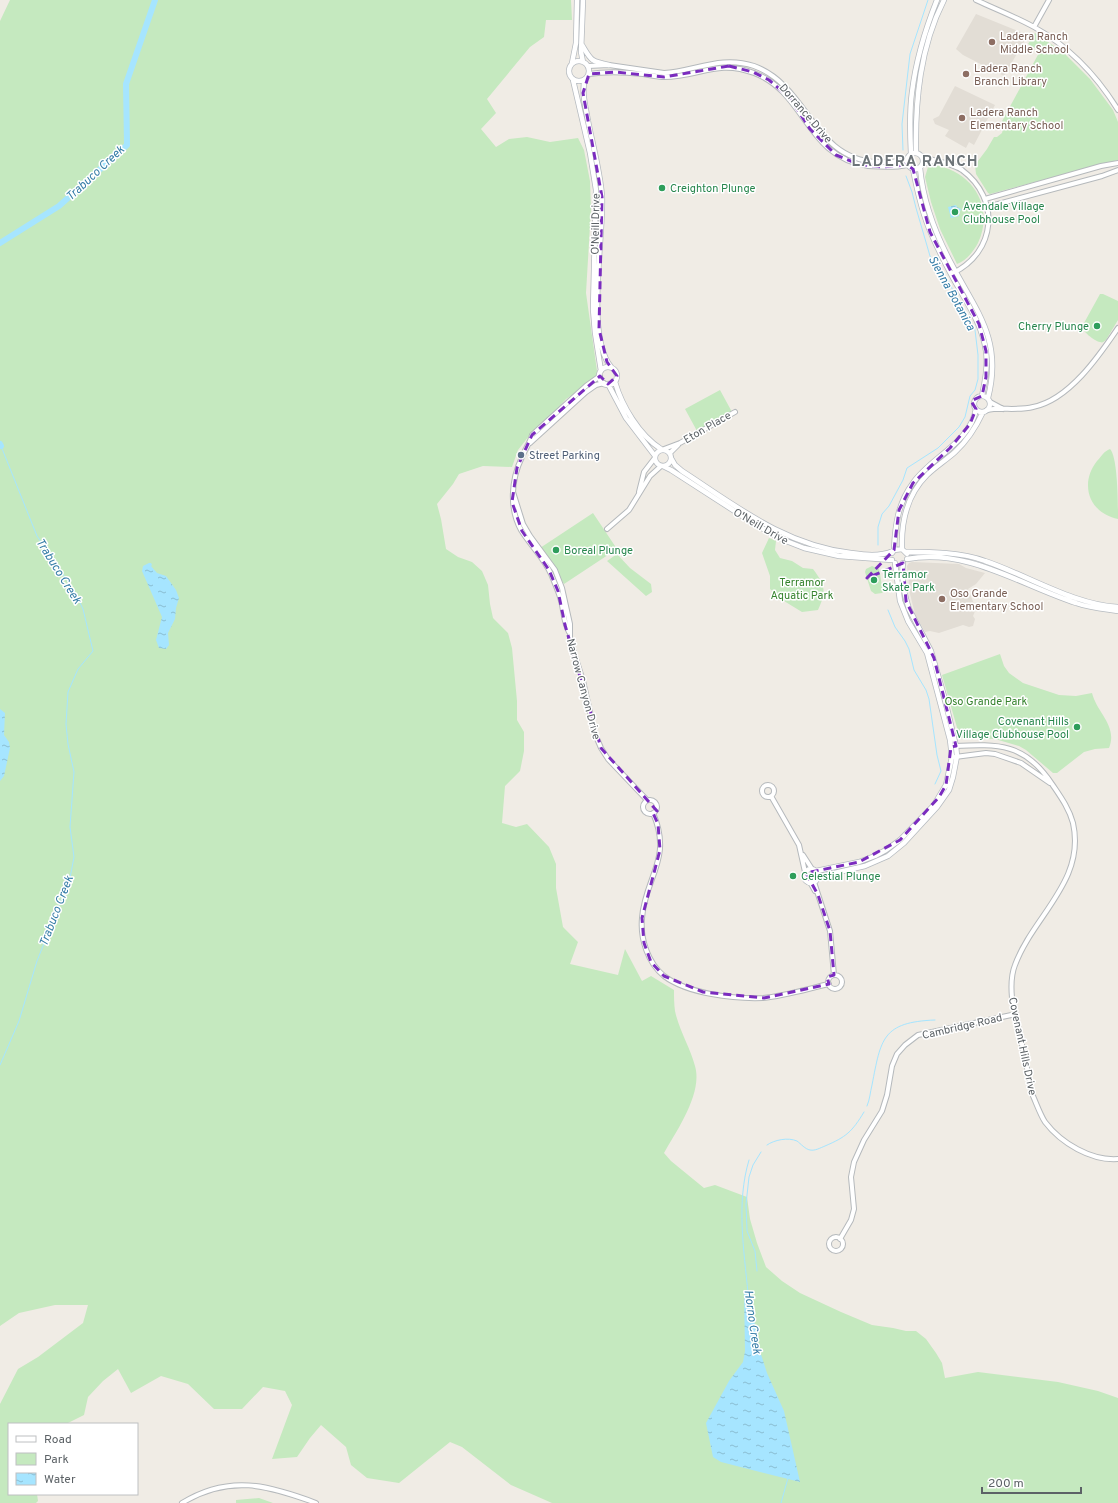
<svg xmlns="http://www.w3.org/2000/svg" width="1118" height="1503" font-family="Overpass,sans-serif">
<defs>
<pattern id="water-ripples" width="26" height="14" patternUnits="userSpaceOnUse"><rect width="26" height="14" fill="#a6e5ff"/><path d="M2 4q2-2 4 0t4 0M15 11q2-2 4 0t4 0" fill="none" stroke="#8abdd2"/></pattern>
</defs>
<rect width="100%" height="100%" fill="#f0ece5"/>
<path fill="#e2ddd5" d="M 976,14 L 1028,35 L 1004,76 L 963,55 L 956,49 Z
M 955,86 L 995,105 L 974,145 L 969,142 L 966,148 L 945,136 L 949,130 L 935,124 L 933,119 L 939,116 Z
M 912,562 L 959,564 L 966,568 L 985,573 L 976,584 L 968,589 L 976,609 L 973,616 L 975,619 L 973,626 L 969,627 L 963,625 L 939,633 L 930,631 L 925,632 L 915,614 L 910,594 L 907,566 L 909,563 Z"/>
<path fill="#c5e9bf" d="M 10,0 L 571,0 L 572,20 L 546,20 L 544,37 L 530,47 L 487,99 L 496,113 L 481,129 L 496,147 L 509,139 L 527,137 L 550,142 L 578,138 L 584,150 L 590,181 L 591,209 L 586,293 L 598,378 L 566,399 L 551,416 L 533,431 L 518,450 L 512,467 L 483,466 L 459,474 L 453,484 L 437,504 L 441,519 L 446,549 L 458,557 L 472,562 L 482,571 L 488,585 L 490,604 L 493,618 L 508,633 L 512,648 L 517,701 L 517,720 L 524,732 L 524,751 L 520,771 L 505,786 L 502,823 L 516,827 L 527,824 L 549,847 L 556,864 L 556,888 L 563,927 L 578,942 L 570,964 L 618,975 L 625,949 L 642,981 L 651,976 L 674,990 C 674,997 674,1004 675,1011 C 679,1030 690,1047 695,1066 C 703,1093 677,1130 664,1153 L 671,1161 L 704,1188 L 715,1185 L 747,1197 L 750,1219 L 757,1243 L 766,1267 L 782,1281 L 800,1293 L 841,1312 L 872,1325 L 893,1328 L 906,1331 L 916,1331 L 926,1339 L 936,1353 L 942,1363 L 945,1378 L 978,1372 L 1058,1382 L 1098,1391 L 1118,1398 L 1118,1503 L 552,1503 L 511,1485 L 462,1447 L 450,1442 L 399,1483 L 367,1478 L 351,1465 L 346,1447 L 321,1425 L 310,1438 L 297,1457 L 272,1459 L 292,1405 L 285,1391 L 263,1387 L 242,1409 L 214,1409 L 188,1384 L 161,1376 L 131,1393 L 118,1369 L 103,1381 L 88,1397 L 84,1415 L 66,1424 L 9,1424 L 9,1494 L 37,1494 L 38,1501 L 36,1503 L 0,1503 L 0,1404 L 18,1369 L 38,1357 L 83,1323 L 88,1305 L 55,1305 L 19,1313 L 0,1326 L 0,21 Z
M 1035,33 L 1064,53 L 1090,79 L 1113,110 L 1118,122 L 1118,160 L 990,194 L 988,193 L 976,174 L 975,165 L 987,149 L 994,137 L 997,137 L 1002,133 L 1003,129 L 1000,125 L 1040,51 L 1028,44 Z
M 934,165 C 972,171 995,206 978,243 C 973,252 966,261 957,264 L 940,229 L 931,202 L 925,177 L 928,167 Z
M 1100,294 L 1103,294 L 1118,301 L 1118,320 L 1106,340 C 1103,342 1103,343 1100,342 C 1094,341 1082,331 1081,325 L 1084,323 Z
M 720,390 L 732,412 L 697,431 L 685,409 Z
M 1110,449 C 1118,457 1118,505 1118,519 C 1089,513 1079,484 1097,461 C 1101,457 1104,451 1110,449 Z
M 593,513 L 617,549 L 564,584 L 540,548 Z
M 769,538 L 776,541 L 775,550 L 780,558 L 792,561 L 803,568 L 813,569 C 825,585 827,591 818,610 L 802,612 L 784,601 L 770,589 L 770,576 L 762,553 Z
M 617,554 L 630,568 L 651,584 L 652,592 L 646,596 L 607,561 Z
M 872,566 L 879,569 C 881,576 881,584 883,592 L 882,593 L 875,594 L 871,591 L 865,572 L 866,569 Z
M 1000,654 L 1004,666 L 1009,673 L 1023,683 L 1059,695 L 1076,696 L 1092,693 C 1097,713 1118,726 1109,748 L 1095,749 L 1084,752 L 1057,773 L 1053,773 L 1026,750 L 1019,746 L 995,739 L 960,738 L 942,675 Z
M 259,1498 L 273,1503 L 236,1503 L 236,1500 Z"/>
<path fill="url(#water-ripples)" d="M 956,205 L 957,207 L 961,209 L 959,214 L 959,216 L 951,218 L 948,207 Z
M 149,563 L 151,563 L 152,565 L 151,566 L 157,573 L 166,576 L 176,590 L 179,598 L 176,608 L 175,619 L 168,633 L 169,645 L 166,649 L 159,648 L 156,640 L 162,617 L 142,571 L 143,566 Z
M 0,709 L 5,713 L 4,735 L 9,742 L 10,748 L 4,776 L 0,781 Z
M 744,1293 L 751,1293 L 757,1342 L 767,1373 L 784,1411 L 800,1482 L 721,1462 L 713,1457 L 706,1423 L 729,1381 L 743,1362 L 745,1351 Z"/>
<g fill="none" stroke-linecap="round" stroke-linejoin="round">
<path stroke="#a6e5ff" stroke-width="1" d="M 903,150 L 902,124 L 910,54 L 928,0
M 878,545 L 878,527 L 882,514 L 889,506 L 903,480 L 907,468 L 938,448 L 959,427 L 965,417 L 970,396 L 975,390 L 978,379 L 978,355 L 975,330 L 961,308 L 949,282 L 934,264 L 930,256 L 916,208 L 912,192 L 906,176
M 888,610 L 895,627 L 905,641 L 909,649 L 914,670 L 926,690 L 929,699 L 937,755 L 941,771 L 935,784
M 0,1065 L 19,1021 L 37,961 L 70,878 L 74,857 L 70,827 L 74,772 L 68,744 L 66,724 L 68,692 L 78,669 L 93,651 L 83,609 L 75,592 L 37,536 L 1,446
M 867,1106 C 870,1099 870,1093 872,1085 C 881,1039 882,1022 935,1020
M 767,1145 C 774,1140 788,1137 797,1141 C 801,1144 805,1149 810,1150 C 815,1151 820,1148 825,1146 C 846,1137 852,1132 864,1112
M 757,1271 L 755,1251 L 747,1231 L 746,1204 L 749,1177 L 753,1165 L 761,1152
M 748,1293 C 744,1250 736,1203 749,1160
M 781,1503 L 788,1478"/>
<path stroke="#a6e5ff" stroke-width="6" d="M 0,243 L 59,206 L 127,145 L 126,84 L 155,0
M 0,444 L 1,446"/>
<defs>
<path id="tertiary" d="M 976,0 C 995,9 1016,17 1034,27 C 1070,47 1097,76 1118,110
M 1034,27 L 1049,0
M 588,66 L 609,65 L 664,73 C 695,71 721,55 754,66 C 809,86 812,159 877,162 C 887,163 897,161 907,160
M 589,74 C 607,71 625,72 643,74 C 650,75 657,77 664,77 C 699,77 717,59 754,73 C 807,93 805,157 868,166 C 881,167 894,168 907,165
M 922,156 C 935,162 950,162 962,170 C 1001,199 996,252 953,273
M 923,164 L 934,161
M 985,199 L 1101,166 L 1118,163
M 987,207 L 1102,176 L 1118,170
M 990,402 L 1003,409
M 987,410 C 1000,407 1018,411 1033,407 C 1069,400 1099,356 1118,328
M 530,443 L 586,392 L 596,385 L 604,383
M 664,449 L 680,443 L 735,412
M 670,453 L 678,445
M 513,492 L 523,524 L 530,536 L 555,570 L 562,588 L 570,624 L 570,640 L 583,681 L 595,734 L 601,748 L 608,759 L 647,800
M 639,492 L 644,472 L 654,459
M 607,529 L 629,510 L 650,476 L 661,466
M 569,632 C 564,623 564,615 562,605 C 560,594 555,584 551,574 C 544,558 530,545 521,530 C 509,508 511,480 522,457 C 525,449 530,443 532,435 L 586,386 L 600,376
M 954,746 C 999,744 1025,743 1052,784 C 1060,796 1069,808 1073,823 C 1086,881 1033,916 1015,965 C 1011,975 1011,987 1012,998 L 1033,1096 C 1037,1105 1040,1114 1045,1122 C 1061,1143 1091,1161 1118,1159
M 955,757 L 986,753 L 995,754 L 1021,763 L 1050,783
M762 791a6 6 0 1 1 12 0a6 6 0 1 1-12 0Z
M 771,796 L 799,845 L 805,872
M643 807a7 7 0 1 1 14 0a7 7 0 1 1-14 0Z
M 653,813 C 673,859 645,877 642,918 C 640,939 648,963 664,976 C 688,994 734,999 763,998 C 785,996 807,989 829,984
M 803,855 L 812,869
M 810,882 L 815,891
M 814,882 L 830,931 L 834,975
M828 982a7 7 0 1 1 14 0a7 7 0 1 1-14 0Z
M829 1244a7 7 0 1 1 14 0a7 7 0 1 1-14 0Z
M 840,1239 L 851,1220 L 854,1209 L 851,1177 L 854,1162 L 864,1140 L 882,1111 L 887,1095 L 892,1066 L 897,1054 L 905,1045 L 918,1035 L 1016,1014
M 182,1503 C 229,1474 268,1485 316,1503"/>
<path id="secondary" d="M 583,0 L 581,52 L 583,62
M 582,45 C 591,60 590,61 609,65
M569 71a10 10 0 1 1 20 0a10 10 0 1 1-20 0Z
M 572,63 L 576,43 L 577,0
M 585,79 C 581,92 586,108 588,121 C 593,146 600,171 602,196 C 604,238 585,335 611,367
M 573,80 L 590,153 L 596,190 L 593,309 L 595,333 L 601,371
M907 161a8 8 0 1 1 16 0a8 8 0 1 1-16 0Z
M 916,153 C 915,101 920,47 944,0
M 911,154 C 910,133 909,113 912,92 C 916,60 925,30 937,0
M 920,168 C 923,201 935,233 951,263 C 976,311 1003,339 988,398
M 913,169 C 917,190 922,213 931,233 C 937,247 944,261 951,274 C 964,299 982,322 986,351 C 988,366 985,381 982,396
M599 376a9 9 0 1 1 18 0a9 9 0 1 1-18 0Z
M 615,382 C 622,406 639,435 661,449
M 608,384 L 626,418 L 655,456
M974 404a8 8 0 1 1 16 0a8 8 0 1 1-16 0Z
M655 458a8 8 0 1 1 16 0a8 8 0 1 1-16 0Z
M 671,458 L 675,465 L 682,471 C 736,506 784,545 851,553 C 865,555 879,557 893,551
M 663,466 L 671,470 L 753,523 L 781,539 L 804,548 L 839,556 L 892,560
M 902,549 C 901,522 907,495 927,475 C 935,467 946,460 955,452 C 967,441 976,427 983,412
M 894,550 L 902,549 L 907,554
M 906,552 C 932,552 961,552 985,561 C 1027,575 1074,605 1118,607
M 892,553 L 894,550 C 895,525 898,503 913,483 C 931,457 970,443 976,409
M 907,559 C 968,548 1020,585 1076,603 C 1090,608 1104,609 1118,611
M804 876a7 7 0 1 1 14 0a7 7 0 1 1-14 0Z
M 816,871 L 859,862 L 875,856 L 886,850 L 900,840 L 934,805 L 946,785 L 952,757 L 950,740 L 927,653 L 908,621 L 900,601 L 895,563
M 817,877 L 865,866 L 888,856 L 904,843 L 937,807 L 949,790 L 953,777 L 957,756 L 956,746 L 944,696 L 931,651 L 909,609 C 904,594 901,578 903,563"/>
</defs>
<use href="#tertiary" stroke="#b5b9bc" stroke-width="6"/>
<use href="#secondary" stroke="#b6bbc0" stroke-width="6"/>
<use href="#tertiary" stroke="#fff" stroke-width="4"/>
<use href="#secondary" stroke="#fff" stroke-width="4.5"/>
</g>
<path fill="none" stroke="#7b2cbf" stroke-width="3" stroke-dasharray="8 5" stroke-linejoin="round" d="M 729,66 L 753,72 L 769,80 L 790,98 L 810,129 L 836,155 L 858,164 L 881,167 L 907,165 L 913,169 L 930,232 L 979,324 L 986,351 L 986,377 L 982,396 L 971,401 L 976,409 L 970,424 L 950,448 L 913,483 L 899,510 L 894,550 L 867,578 L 903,563 L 906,601 L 934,658 L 956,746 L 951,747 L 946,785 L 939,797 L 900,840 L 859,862 L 806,873 L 818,895 L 830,931 L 834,975 L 827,977 L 829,984 L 764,998 L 703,992 L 664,976 L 651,962 L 644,943 L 642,918 L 660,850 L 658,824 L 653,813 L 657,811 L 601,748 L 565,625 L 558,591 L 549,570 L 522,531 L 512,502 L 517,468 L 532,435 L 600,376 L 608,384 L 617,376 L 607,362 L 599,329 L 602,197 L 583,93 L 589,74 L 615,72 L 664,77 Z"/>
<g fill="#8d6e63" stroke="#fff" stroke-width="1.5">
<circle cx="992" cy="42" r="4"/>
<circle cx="966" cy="74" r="4"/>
<circle cx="962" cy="118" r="4"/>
<circle cx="942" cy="599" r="4"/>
</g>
<g fill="#2e9e5b" stroke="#fff" stroke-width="1.5">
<circle cx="662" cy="188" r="4"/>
<circle cx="955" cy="212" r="4"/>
<circle cx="1097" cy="326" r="4"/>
<circle cx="556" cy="550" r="4"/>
<circle cx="874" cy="580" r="4"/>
<circle cx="1077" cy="727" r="4"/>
<circle cx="793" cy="876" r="4"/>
</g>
<circle fill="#5c6f8a" stroke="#fff" stroke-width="1.5" cx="521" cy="455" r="4"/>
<g text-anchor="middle" stroke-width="3" stroke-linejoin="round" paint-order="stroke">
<g font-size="11" fill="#785e54" stroke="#fff" text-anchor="start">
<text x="1000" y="40">Ladera Ranch<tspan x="1000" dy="13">Middle School</tspan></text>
<text x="974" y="72">Ladera Ranch<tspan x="974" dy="13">Branch Library</tspan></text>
<text x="970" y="116">Ladera Ranch<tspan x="970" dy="13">Elementary School</tspan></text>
<text x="950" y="597">Oso Grande<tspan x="950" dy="13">Elementary School</tspan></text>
</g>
<g font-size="11" fill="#5c6266" stroke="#fff">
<text transform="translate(806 113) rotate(49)" y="4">Dorrance Drive</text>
<text transform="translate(595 224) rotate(-89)" y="4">O'Neill Drive</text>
<text transform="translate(707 427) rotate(-30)" y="4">Eton Place</text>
<text transform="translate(761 526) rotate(30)" y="4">O'Neill Drive</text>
<text transform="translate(584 689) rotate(75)" y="4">Narrow Canyon Drive</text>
<text transform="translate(962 1026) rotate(-13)" y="4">Cambridge Road</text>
<text transform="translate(1023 1046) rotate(78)" y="4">Covenant Hills Drive</text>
</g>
<g font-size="11" fill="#27864d" stroke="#fff" text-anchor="start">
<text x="670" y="192">Creighton Plunge</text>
<text x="963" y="210">Avendale Village<tspan x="963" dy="13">Clubhouse Pool</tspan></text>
<text x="1089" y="330" text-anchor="end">Cherry Plunge</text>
<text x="564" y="554">Boreal Plunge</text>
<text x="882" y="578">Terramor<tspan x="882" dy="13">Skate Park</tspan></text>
<text x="1069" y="725" text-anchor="end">Covenant Hills<tspan x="1069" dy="13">Village Clubhouse Pool</tspan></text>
<text x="801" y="880">Celestial Plunge</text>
</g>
<g font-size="11" fill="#4e5e75" stroke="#fff" text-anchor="start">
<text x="529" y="459">Street Parking</text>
</g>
<g font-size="11" fill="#36832e" stroke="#fff">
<text x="802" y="586">Terramor<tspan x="802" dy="13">Aquatic Park</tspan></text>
<text x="986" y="705">Oso Grande Park</text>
</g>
<g font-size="12" font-style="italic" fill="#357da7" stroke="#fff">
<text transform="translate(95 173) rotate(-43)" y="4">Trabuco Creek</text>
<text transform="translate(952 293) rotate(61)" y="4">Sienna Botanica</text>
<text transform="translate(59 571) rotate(58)" y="4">Trabuco Creek</text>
<text transform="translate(56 911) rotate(-69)" y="4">Trabuco Creek</text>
<text transform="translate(753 1322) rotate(82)" y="4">Horno Creek</text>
</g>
<g font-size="15" font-weight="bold" letter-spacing="1" fill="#6d7478" stroke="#fff">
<text x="915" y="166">LADERA RANCH</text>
</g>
</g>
<rect x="8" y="1423" width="130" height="72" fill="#ffffff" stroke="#bec0c2"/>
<rect x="16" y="1436" width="20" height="6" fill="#ffffff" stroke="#bec0c2"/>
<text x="44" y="1443" font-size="12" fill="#5c6266">Road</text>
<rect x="16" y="1453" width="20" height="12" fill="#c5e9bf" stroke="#bec0c2"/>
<text x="44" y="1463" font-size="12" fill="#5c6266">Park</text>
<rect x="16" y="1473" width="20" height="12" fill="url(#water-ripples)" stroke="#bec0c2"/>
<text x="44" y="1483" font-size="12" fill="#5c6266">Water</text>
<path d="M982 1487v6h99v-6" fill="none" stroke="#5c6266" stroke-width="2"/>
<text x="988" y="1487" font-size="12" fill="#5c6266" stroke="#ffffff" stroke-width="3" paint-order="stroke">200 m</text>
</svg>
